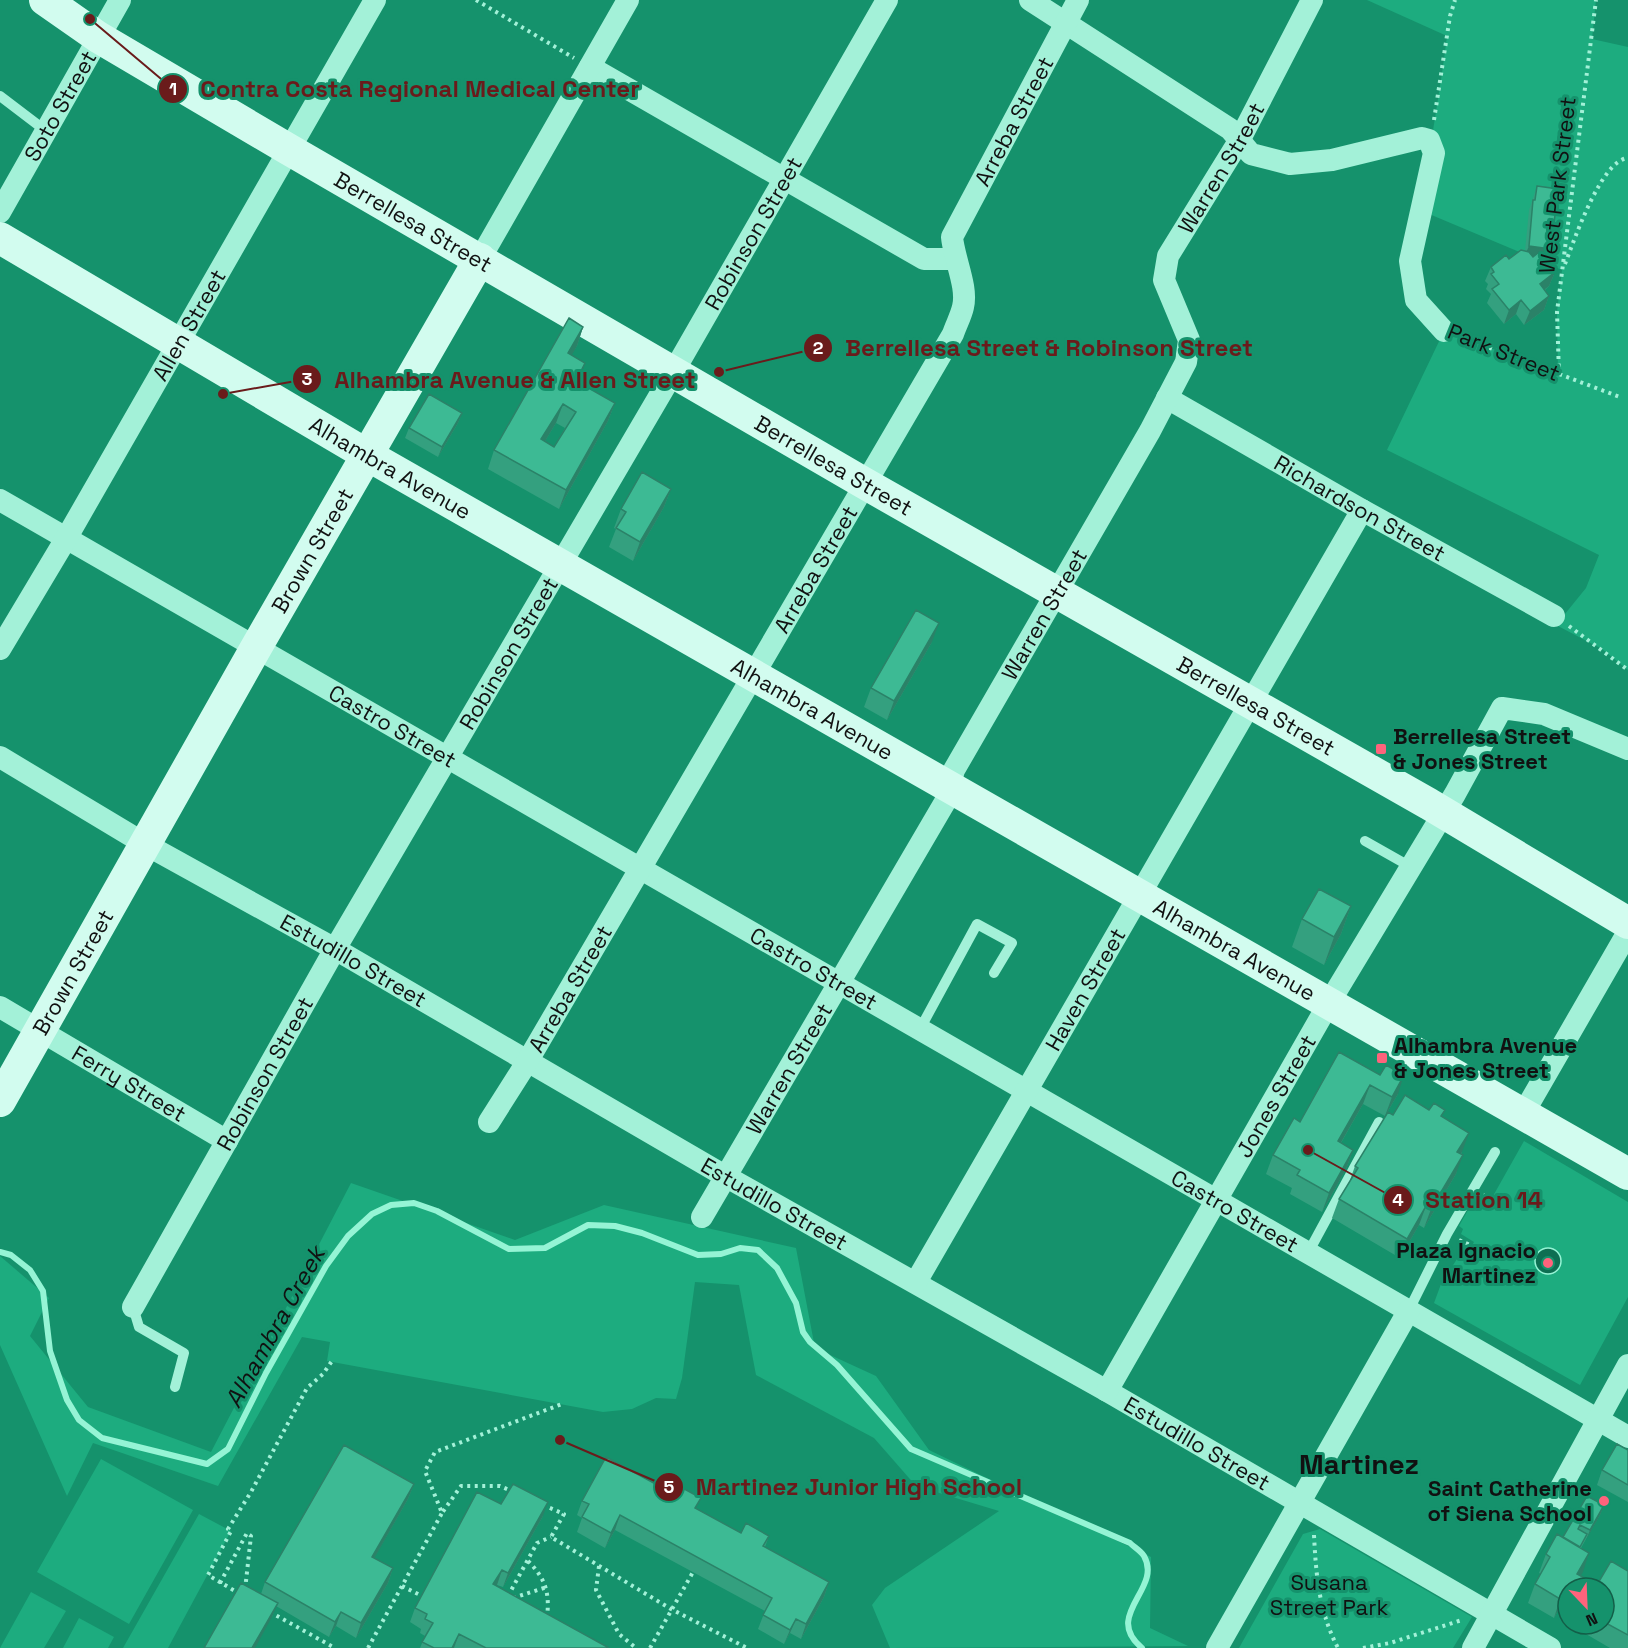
<svg xmlns="http://www.w3.org/2000/svg" width="1628" height="1648" font-family="'Space Grotesk',sans-serif">
<rect width="100%" height="100%" fill="#15926c"/>
<path fill="#1dac7f" d="M 1367,0 L 1596,0 L 1592,39 L 1628,47 L 1628,670 L 1602,649 L 1556,625 L 1586,588 L 1599,555 L 1387,450 L 1444,331 L 1558,373 L 1557,312 L 1562,270 L 1422,211 C 1428,152 1440,95 1447,36 Z
M 1524,1141 L 1628,1202 L 1628,1297 L 1580,1385 L 1434,1303 L 1441,1284 L 1464,1248 L 1469,1251 L 1474,1242 L 1461,1234 L 1463,1229 L 1459,1226 L 1472,1203 L 1478,1206 L 1480,1201 L 1493,1207 L 1497,1199 L 1493,1196 Z
M 351,1183 L 515,1240 L 604,1205 L 796,1248 L 815,1348 L 876,1376 L 929,1450 L 1151,1557 L 1150,1628 L 1188,1646 L 890,1648 L 872,1605 L 885,1588 L 999,1511 L 916,1486 L 874,1438 L 756,1375 L 739,1285 L 695,1282 L 682,1378 L 676,1399 L 656,1398 L 632,1409 L 603,1412 L 327,1361 L 330,1342 L 302,1337 L 218,1486 L 93,1443 L 67,1496 L 0,1345 L 0,1256 L 49,1298 L 30,1336 L 88,1407 L 211,1452 Z
M 101,1459 L 193,1510 L 129,1624 L 37,1572 Z
M 199,1514 L 231,1531 L 168,1648 L 123,1648 Z
M 1320,1529 L 1472,1617 L 1453,1648 L 1239,1648 L 1303,1534 Z
M 31,1592 L 66,1611 L 44,1648 L 0,1648 Z
M 79,1618 L 114,1637 L 108,1648 L 63,1648 Z"/>
<path fill="#0d6f52" stroke="#95f4d5" stroke-width="1.5" d="M1535 1261a13 13 0 1 1 26 0a13 13 0 1 1-26 0Z"/>
<g fill="none" stroke-linecap="round" stroke-linejoin="round">
<path stroke="#95f4d5" stroke-width="6" d="M 0,1252 L 11,1255 L 30,1270 L 43,1291 L 50,1351 L 67,1400 L 79,1420 L 102,1438 L 207,1464 L 228,1449 L 266,1373 L 326,1266 L 348,1236 L 372,1214 L 391,1205 L 414,1203 L 437,1211 L 509,1249 L 545,1248 L 588,1225 L 615,1226 L 642,1233 L 698,1255 L 721,1254 L 740,1248 L 758,1250 L 777,1268 L 796,1303 L 803,1332 L 810,1342 L 837,1365 L 911,1449 L 1130,1543 C 1134,1547 1141,1551 1144,1556 C 1163,1589 1102,1615 1142,1648"/>
<path stroke="#a3f1d8" stroke-width="4" stroke-dasharray="3 4.5" stroke-linecap="butt" d="M 476,0 L 574,58
M 1434,120 L 1450,16 L 1455,0
M 1565,264 C 1574,241 1601,160 1628,158
M 1461,337 L 1620,397
M 1559,374 L 1557,312 L 1596,0
M 1569,626 L 1628,670
M 1483,1195 L 1496,1203
M 1459,1240 L 1472,1246
M 514,1492 L 500,1486 L 461,1486 L 442,1513 L 425,1471 L 435,1452 L 562,1404
M 543,1505 L 564,1514 L 551,1537 L 671,1609 L 747,1648
M 1314,1535 C 1316,1575 1319,1612 1338,1648
M 528,1561 C 545,1578 550,1592 547,1617
M 599,1566 L 596,1590 L 619,1634 L 636,1648
M 220,1583 L 247,1533 L 251,1536 L 245,1590
M 402,1586 L 424,1597
M 240,1594 L 208,1575 L 231,1531 L 228,1529 L 251,1492 L 307,1388 L 323,1374 L 332,1361
M 508,1596 L 537,1543 L 551,1537
M 513,1598 L 547,1587
M 270,1612 L 335,1648
M 368,1648 L 442,1513
M 650,1648 L 693,1572
M 1363,1648 L 1390,1643 L 1462,1620"/>
<path stroke="#a3f1d8" stroke-width="10" d="M 0,96 L 46,131
M 1365,841 L 1411,867
M 920,1029 L 977,924 L 1012,943 L 994,973
M 1308,1253 L 1379,1122
M 133,1307 L 139,1327 L 184,1353 L 175,1387
M 1409,1310 L 1447,1234 L 1495,1152"/>
<g stroke="#a3f1d8" stroke-width="22">
<path d="M 1030,0 L 1230,129 L 1251,154 L 1290,164 L 1332,160 L 1422,138 L 1429,140 L 1434,153 L 1410,261 L 1416,300 L 1444,331"/>
<path d="M 590,67 L 924,259 L 954,259"/>
<path id="s1" d="M 0,212 L 120,0"/>
<path d="M 480,259 L 628,0"/>
<path id="s2" d="M 1167,398 L 1362,510 L 1554,616"/>
<path id="s3" d="M 0,500 L 1628,1437"/>
<path id="s4" d="M 0,649 L 67,537 L 375,0"/>
<path id="s5" d="M 0,757 L 145,844 L 335,949 L 725,1176 L 1107,1391 L 1550,1648"/>
<path id="s6" d="M 0,1007 L 227,1141"/>
<path d="M 1523,1114 L 1628,932"/>
<path id="s7" d="M 489,1122 L 527,1062 L 953,334 C 956,325 961,316 963,307 C 968,287 954,259 952,237 L 1078,0"/>
<path id="s8" d="M 702,1217 L 945,802 L 954,770 L 1150,431 L 1186,362 L 1189,340 L 1164,280 L 1168,256 L 1239,141 L 1312,0"/>
<path id="s9" d="M 916,1282 L 1362,510"/>
<path id="s10" d="M 133,1307 L 335,949 L 674,371 L 887,0"/>
<path id="s11" d="M 1107,1391 L 1329,1003 L 1455,794 L 1502,708 L 1544,714 L 1628,749"/>
<path d="M 1217,1648 L 1409,1310"/>
<path d="M 1473,1648 L 1628,1365"/>
</g>
<g stroke="#d2fcef" stroke-width="32">
<path id="s12" d="M 45,0 L 98,37 L 288,149 L 864,483 L 1429,804 L 1628,923"/>
<path id="s13" d="M 0,238 L 369,456 L 1628,1174"/>
<path id="s14" d="M 0,1101 L 257,646 L 480,259"/>
</g>
</g>
<path fill="#34a07f" fill-rule="evenodd" d="M 1537,186 L 1551,249 L 1548,258 L 1543,258 L 1555,272 L 1549,286 L 1545,290 L 1549,296 L 1544,310 L 1524,325 L 1516,314 L 1504,324 L 1487,303 L 1491,294 L 1486,289 L 1488,284 L 1485,281 L 1491,267 L 1525,251 L 1529,210 Z
M 583,327 L 577,346 L 571,355 L 578,382 L 615,403 L 608,421 L 559,509 L 488,469 L 494,450 ZM 556,423 L 565,428 L 554,447 L 545,441 Z
M 462,413 L 458,423 L 438,457 L 405,438 L 409,428 Z
M 671,489 L 664,507 L 633,561 L 609,547 L 616,529 L 614,528 L 621,509 Z
M 932,642 L 887,720 L 864,707 L 871,688 Z
M 1351,906 L 1341,934 L 1324,965 L 1292,947 L 1302,919 Z
M 1380,1075 L 1398,1094 L 1385,1116 L 1363,1104 L 1341,1143 L 1353,1150 L 1346,1169 L 1322,1212 L 1290,1194 L 1292,1188 L 1266,1174 L 1273,1155 L 1300,1122 Z
M 1393,1115 L 1442,1117 L 1462,1152 L 1456,1174 L 1424,1228 L 1419,1225 L 1400,1258 L 1332,1218 L 1339,1199 L 1349,1183 L 1355,1166 Z
M 1628,1450 L 1628,1502 L 1597,1485 L 1602,1470 Z
M 414,1484 L 408,1499 L 374,1558 L 393,1568 L 388,1583 L 356,1638 L 336,1626 L 329,1637 L 276,1606 L 272,1617 L 261,1594 L 265,1582 Z
M 582,1501 L 697,1509 L 741,1533 L 769,1536 L 765,1547 L 829,1582 L 824,1597 L 801,1639 L 790,1633 L 784,1644 L 758,1629 L 765,1611 L 615,1530 L 605,1548 L 577,1532 L 582,1518 L 577,1515 Z
M 501,1504 L 543,1516 L 503,1587 L 497,1585 L 496,1586 L 609,1648 L 420,1648 L 425,1636 L 420,1633 L 421,1629 L 410,1622 L 415,1608 Z
M 1604,1505 L 1600,1515 L 1586,1539 L 1581,1548 L 1589,1553 L 1580,1576 L 1597,1585 L 1628,1571 L 1628,1648 L 1610,1648 L 1574,1627 L 1575,1624 L 1604,1624 L 1604,1588 L 1568,1588 L 1568,1607 L 1562,1603 L 1554,1618 L 1528,1603 L 1535,1584 L 1541,1574 L 1539,1573 L 1546,1554 L 1563,1537 Z"/>
<path fill="#2b8268" d="M 1529,246 L 1551,249 L 1548,258 L 1525,255 Z
M 1555,272 L 1549,286 L 1534,298 L 1540,284 Z
M 1549,296 L 1544,310 L 1524,325 L 1530,311 Z
M 1521,300 L 1516,314 L 1504,324 L 1509,310 Z
M 583,327 L 577,346 L 562,372 L 568,353 Z
M 585,363 L 579,382 L 576,381 Z
M 615,403 L 608,421 L 559,509 L 566,490 Z
M 563,404 L 556,423 L 535,458 L 541,439 Z
M 462,413 L 458,423 L 438,457 L 442,447 Z
M 671,489 L 664,507 L 633,561 L 640,542 Z
M 939,623 L 932,642 L 887,720 L 894,701 Z
M 1351,906 L 1341,934 L 1324,965 L 1334,937 Z
M 1404,1075 L 1398,1094 L 1385,1116 L 1392,1097 Z
M 1370,1085 L 1363,1104 L 1331,1160 L 1338,1141 Z
M 1469,1133 L 1462,1152 L 1450,1171 L 1457,1152 Z
M 1353,1150 L 1346,1169 L 1322,1212 L 1329,1193 Z
M 1463,1155 L 1456,1174 L 1424,1228 L 1431,1209 Z
M 1426,1206 L 1419,1225 L 1400,1258 L 1407,1239 Z
M 414,1484 L 408,1499 L 367,1571 L 372,1557 Z
M 548,1502 L 543,1516 L 503,1587 L 508,1573 Z
M 1604,1505 L 1600,1515 L 1586,1540 L 1590,1530 Z
M 620,1515 L 615,1530 L 605,1548 L 611,1533 Z
M 1589,1553 L 1583,1572 L 1574,1587 L 1577,1574 Z
M 393,1568 L 388,1583 L 356,1638 L 361,1623 Z
M 502,1570 L 497,1585 L 488,1598 L 493,1584 Z
M 829,1582 L 824,1597 L 801,1639 L 806,1624 Z
M 1569,1584 L 1562,1603 L 1554,1618 L 1560,1599 Z
M 278,1603 L 272,1617 L 255,1648 L 252,1648 Z
M 341,1612 L 336,1626 L 329,1637 L 335,1622 Z
M 796,1619 L 790,1633 L 784,1644 L 790,1630 Z
M 459,1634 L 454,1648 L 452,1648 Z"/>
<path fill="#3dba94" stroke="#2b8268" stroke-width="1.5" fill-rule="evenodd" d="M 1537,186 L 1558,189 L 1551,249 L 1529,246 L 1533,200 L 1535,200 Z
M 1521,250 L 1529,252 L 1533,257 L 1539,252 L 1555,272 L 1540,284 L 1549,296 L 1530,311 L 1521,300 L 1509,310 L 1492,289 L 1499,284 L 1491,274 L 1494,272 L 1491,267 L 1506,255 L 1509,259 Z
M 569,318 L 583,327 L 568,353 L 585,363 L 576,381 L 615,403 L 566,490 L 494,450 ZM 563,404 L 576,412 L 554,447 L 541,439 Z
M 429,394 L 462,413 L 442,447 L 409,428 Z
M 642,472 L 671,489 L 640,542 L 616,528 L 626,512 L 621,509 Z
M 916,610 L 939,623 L 894,701 L 871,688 Z
M 1319,889 L 1351,906 L 1334,937 L 1302,919 Z
M 1339,1052 L 1380,1075 L 1386,1065 L 1404,1075 L 1392,1097 L 1370,1085 L 1338,1141 L 1353,1150 L 1329,1193 L 1297,1175 L 1300,1170 L 1273,1155 L 1294,1118 L 1300,1122 Z
M 1405,1095 L 1429,1110 L 1434,1103 L 1445,1110 L 1441,1116 L 1469,1133 L 1457,1152 L 1463,1155 L 1431,1209 L 1426,1206 L 1407,1239 L 1339,1199 L 1358,1168 L 1355,1166 L 1388,1112 L 1393,1115 Z
M 1617,1444 L 1628,1450 L 1628,1485 L 1602,1470 Z
M 344,1445 L 414,1484 L 372,1557 L 393,1568 L 361,1623 L 341,1612 L 335,1622 L 265,1582 Z
M 606,1457 L 672,1493 L 677,1485 L 701,1498 L 695,1508 L 741,1533 L 746,1523 L 769,1536 L 763,1546 L 829,1582 L 806,1624 L 796,1619 L 790,1630 L 763,1615 L 772,1598 L 620,1515 L 611,1533 L 582,1517 L 589,1504 L 582,1501 Z
M 513,1484 L 548,1502 L 508,1573 L 502,1570 L 493,1584 L 609,1648 L 486,1648 L 459,1634 L 452,1648 L 434,1648 L 422,1642 L 433,1623 L 425,1619 L 427,1614 L 415,1608 L 477,1492 L 501,1504 Z
M 1587,1496 L 1604,1505 L 1590,1530 L 1580,1525 L 1578,1529 L 1587,1534 L 1580,1547 L 1563,1537 Z
M 1557,1534 L 1589,1553 L 1577,1574 L 1597,1585 L 1611,1561 L 1628,1571 L 1628,1635 L 1604,1622 L 1604,1588 L 1576,1588 L 1569,1584 L 1560,1599 L 1535,1584 L 1550,1557 L 1546,1554 Z
M 241,1583 L 278,1603 L 252,1648 L 204,1648 Z"/>
<g fill="#ff637c" stroke="#15926c" stroke-width="2">
<rect x="1375" y="743" width="12" height="12" rx="3"/>
<rect x="1376" y="1052" width="12" height="12" rx="3"/>
<circle cx="1548" cy="1263" r="6"/>
<circle cx="1604" cy="1501" r="6"/>
</g>
<g text-anchor="middle" stroke-width="6" stroke-linejoin="round" paint-order="stroke">
<g font-size="22" fill="#111" stroke="#15926c">
<text dy="8" stroke="none"><textPath href="#s1" startOffset="122">Soto Street</textPath></text>
<text dy="8" stroke="none"><textPath href="#s7" startOffset="1146">Arreba Street</textPath></text>
<text dy="8" stroke="none"><textPath href="#s8" startOffset="1198">Warren Street</textPath></text>
<text transform="translate(1557 185) rotate(-83)" y="8">West Park Street</text>
<text dy="8" stroke="none"><textPath href="#s12" startOffset="430">Berrellesa Street</textPath></text>
<text dy="8" stroke="none"><textPath href="#s10" startOffset="1240">Robinson Street</textPath></text>
<text dy="8" stroke="none"><textPath href="#s4" startOffset="375">Allen Street</textPath></text>
<text transform="translate(1504 352) rotate(22)" y="8">Park Street</text>
<text dy="8" stroke="none"><textPath href="#s12" startOffset="916">Berrellesa Street</textPath></text>
<text dy="8" stroke="none"><textPath href="#s13" startOffset="453">Alhambra Avenue</textPath></text>
<text dy="8" stroke="none"><textPath href="#s2" startOffset="222">Richardson Street</textPath></text>
<text dy="8" stroke="none"><textPath href="#s14" startOffset="633">Brown Street</textPath></text>
<text dy="8" stroke="none"><textPath href="#s7" startOffset="642">Arreba Street</textPath></text>
<text dy="8" stroke="none"><textPath href="#s8" startOffset="694">Warren Street</textPath></text>
<text dy="8" stroke="none"><textPath href="#s10" startOffset="754">Robinson Street</textPath></text>
<text dy="8" stroke="none"><textPath href="#s12" startOffset="1402">Berrellesa Street</textPath></text>
<text dy="8" stroke="none"><textPath href="#s13" startOffset="939">Alhambra Avenue</textPath></text>
<text dy="8" stroke="none"><textPath href="#s3" startOffset="453">Castro Street</textPath></text>
<text dy="8" stroke="none"><textPath href="#s13" startOffset="1425">Alhambra Avenue</textPath></text>
<text dy="8" stroke="none"><textPath href="#s5" startOffset="408">Estudillo Street</textPath></text>
<text dy="8" stroke="none"><textPath href="#s3" startOffset="939">Castro Street</textPath></text>
<text dy="8" stroke="none"><textPath href="#s14" startOffset="148">Brown Street</textPath></text>
<text dy="8" stroke="none"><textPath href="#s7" startOffset="156">Arreba Street</textPath></text>
<text dy="8" stroke="none"><textPath href="#s9" startOffset="338">Haven Street</textPath></text>
<text dy="8" stroke="none"><textPath href="#s8" startOffset="172">Warren Street</textPath></text>
<text dy="8" stroke="none"><textPath href="#s10" startOffset="268">Robinson Street</textPath></text>
<text dy="8" stroke="none"><textPath href="#s6" startOffset="150">Ferry Street</textPath></text>
<text dy="8" stroke="none"><textPath href="#s11" startOffset="340">Jones Street</textPath></text>
<text dy="8" stroke="none"><textPath href="#s5" startOffset="894">Estudillo Street</textPath></text>
<text dy="8" stroke="none"><textPath href="#s3" startOffset="1425">Castro Street</textPath></text>
<text dy="8" stroke="none"><textPath href="#s5" startOffset="1380">Estudillo Street</textPath></text>
</g>
<g font-size="22" font-weight="bold" fill="#111" stroke="#15926c" text-anchor="start">
<text x="1393" y="744">Berrellesa Street<tspan x="1393" dy="25">&amp; Jones Street</tspan></text>
<text x="1394" y="1053">Alhambra Avenue<tspan x="1394" dy="25">&amp; Jones Street</tspan></text>
<text x="1536" y="1258" text-anchor="end">Plaza Ignacio<tspan x="1536" dy="25">Martinez</tspan></text>
<text x="1592" y="1496" text-anchor="end">Saint Catherine<tspan x="1592" dy="25">of Siena School</tspan></text>
</g>
<g font-size="22" fill="#111" stroke="#15926c">
<text x="1329" y="1590">Susana<tspan x="1329" dy="25">Street Park</tspan></text>
</g>
<g font-size="24" font-style="italic" fill="#111" stroke="#15926c">
<text transform="translate(275 1327) rotate(-61)" y="8">Alhambra Creek</text>
</g>
<g font-size="28" font-weight="bold" fill="#111" stroke="#15926c">
<text x="1359" y="1474">Martinez</text>
</g>
</g>
<path fill="none" stroke="#6a1b1b" stroke-width="2" d="M90 19L173 89M719 372L818 348M223 394L307 379M1308 1150L1398 1200M560 1440L669 1487"/>
<g fill="#6a1b1b" stroke="#15926c" stroke-width="2">
<circle cx="90" cy="19" r="6"/>
<circle cx="719" cy="372" r="6"/>
<circle cx="223" cy="394" r="6"/>
<circle cx="1308" cy="1150" r="6"/>
<circle cx="560" cy="1440" r="6"/>
<circle cx="173" cy="89" r="15"/>
<circle cx="818" cy="348" r="15"/>
<circle cx="307" cy="379" r="15"/>
<circle cx="1398" cy="1200" r="15"/>
<circle cx="669" cy="1487" r="15"/>
</g>
<g font-size="18" text-anchor="middle" font-weight="bold" fill="#fff">
<text x="173" y="95">1</text>
<text x="818" y="354">2</text>
<text x="307" y="385">3</text>
<text x="1398" y="1206">4</text>
<text x="669" y="1493">5</text>
</g>
<g font-size="24" text-anchor="middle" font-weight="bold" fill="#6a1b1b" stroke="#15926c" stroke-width="6" stroke-linejoin="round" paint-order="stroke">
<text x="420" y="97">Contra Costa Regional Medical Center</text>
<text x="1049" y="356">Berrellesa Street &amp; Robinson Street</text>
<text x="515" y="388">Alhambra Avenue &amp; Allen Street</text>
<text x="1484" y="1208">Station 14</text>
<text x="859" y="1495">Martinez Junior High School</text>
</g>
<g transform="translate(1586 1606) rotate(157)"><circle r="28" fill="#15926c" stroke="#135e48" stroke-width="1.5"/>
<path d="M0-4.5L10 22L0 15L-10 22Z" fill="#ff637c"/>
<text y="-9" font-size="16" font-weight="bold" text-anchor="middle" fill="#111111">N</text>
</g>
</svg>
